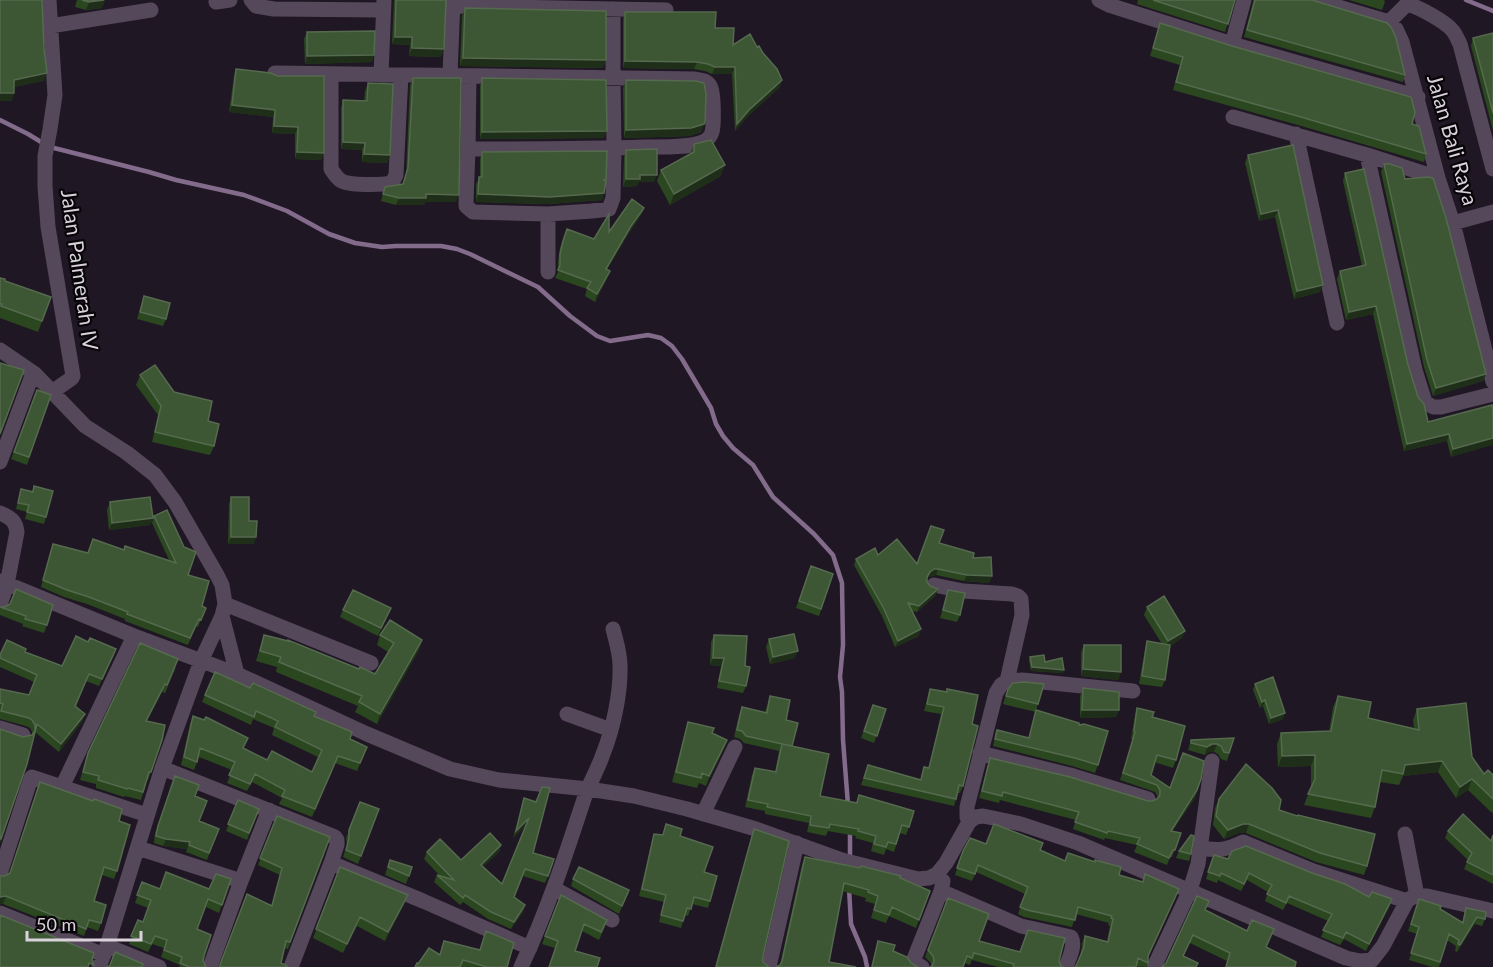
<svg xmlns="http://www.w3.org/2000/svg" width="1493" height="967" font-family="Lato,sans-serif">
<rect width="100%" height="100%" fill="#201724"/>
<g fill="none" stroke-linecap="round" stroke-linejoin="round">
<path stroke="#836b8c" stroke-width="4.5" d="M 1466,0 L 1493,11
M 0,120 L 28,134 L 41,142 L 54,148 L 149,172 L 176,180 L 244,195 L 287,211 L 329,234 L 355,243 L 382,247 L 396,246 L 441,246 L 457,249 L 470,254 L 538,287 L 570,316 L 597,336 L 610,341 L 648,335 L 661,338 L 672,346 L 682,359 L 711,408 L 716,424 L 723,436 L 733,448 L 753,465 L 773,497 L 814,534 L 833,555 L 842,583 L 843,645 L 840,677 L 842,692 L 843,740 L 848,805
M 850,831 L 850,859
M 849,888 L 851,924 L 865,957 L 867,967"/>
<path stroke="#56485b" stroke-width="15" d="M 49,0 L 55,95 L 50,129 L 45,156 L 45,186 L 48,227 L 73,376 L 72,378 L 52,392
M 251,0 L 256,6 L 274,9 L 383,10
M 1099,0 L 1109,5 L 1232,44 L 1418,97
M 1315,0 L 1389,22 L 1396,29 L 1402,42 L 1438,178 L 1453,223 L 1493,382
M 216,2 L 230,0
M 453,6 L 666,10
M 1389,22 L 1407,4 C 1419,7 1446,22 1453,31 C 1456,35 1458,40 1460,44 L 1493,169
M 50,26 L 151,10
M 1232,44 L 1244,0
M 275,73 L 694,79 C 700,80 707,80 710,86 C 714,91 714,125 712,132 C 711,136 707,140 703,142 C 689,148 660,147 644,147 C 585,149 527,149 468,149
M 331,74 L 331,169 C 334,173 336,177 340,180 C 348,186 382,185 392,183 L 396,175 L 401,75
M 381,75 L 384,0
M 450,75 L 453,0
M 469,76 L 468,149 L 466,203 L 466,206 L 473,212 L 548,214 L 592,211 L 609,209 L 613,198 L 614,148 L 613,78 L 613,9
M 1233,117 L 1367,155 L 1438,178
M 1296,134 L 1337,323
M 1367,155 L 1415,370 L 1425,402 L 1433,407 L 1441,407 L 1493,394
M 1453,223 L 1493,212
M 548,272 L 548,214
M 0,350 L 35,374 L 85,426 L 127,453 L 155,475 L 175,502 L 217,575 L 222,585 L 225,604 L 222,616 L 201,661 L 162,768 L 107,946 L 99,967
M 0,462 L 33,373
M 0,513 C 10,517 16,521 17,532 L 7,584 L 0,605
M 0,581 L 134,636 L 237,674 L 367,734 L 450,769 L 499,780 L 588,789 L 634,796 L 687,809 L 756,829 L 842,860 L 918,879 L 929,878 L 937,874 L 946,863 L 969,822 L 976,817 L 983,816 L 993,818 L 1021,824 L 1078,843 L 1346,958 L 1360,961 L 1372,960 L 1383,946 L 1407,901 C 1413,895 1419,896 1427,896 L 1493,911
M 934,585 L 963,591 L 1012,594 L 1018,596 L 1021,599 L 1022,615 L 1007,681
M 225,604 L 371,663
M 222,616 L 237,674
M 567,714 L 611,730
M 0,728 L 23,735
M 980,753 L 1070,775 L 1148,799
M 162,768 L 335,837 L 337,840 L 337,845 L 331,863 L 291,967
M 62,787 L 134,636
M 703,814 L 735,747
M 969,822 L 967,817 L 967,807 L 996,693 L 1001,685 L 1007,681 L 1022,680 L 1133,691
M 1405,834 L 1417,896
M 138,848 L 241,881 L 269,810
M 1201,848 C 1219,851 1226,850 1243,842 L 1313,871 L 1407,901
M 331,863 L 423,901 L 530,948
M 0,874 L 31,778 L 32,777 L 147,815
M 555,889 L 612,920
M 941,891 L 1021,926 L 1071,937 C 1076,945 1069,958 1066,967
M 0,913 L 104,955
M 107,946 L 159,967
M 210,967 L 241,881
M 521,967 C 547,912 566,854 585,796 C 590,782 598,769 603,754 C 613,729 621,693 620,665 C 620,653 616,641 613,629
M 769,967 L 797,843
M 922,967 L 914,962 L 914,959 L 941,891 L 943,881
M 1154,967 L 1190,890 L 1198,864 L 1212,761"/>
</g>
<path fill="#2a4720" d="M 77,0 L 105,0 L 102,8 L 86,10 L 75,7 Z
M 394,0 L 446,0 L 441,57 L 409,56 L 410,45 L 392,44 Z
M 1138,0 L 1235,0 L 1225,32 L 1137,4 Z
M 1253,0 L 1312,0 L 1405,75 L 1403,82 L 1244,37 L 1253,2 Z
M 1349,0 L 1384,0 L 1385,2 L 1382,10 Z
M 465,8 L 606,60 L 603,68 L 460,66 L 462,16 Z
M 625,12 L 715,28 L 733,45 L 780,87 L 747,117 L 735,131 L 732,74 L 712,74 L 705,71 L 694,69 L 623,68 L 623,19 Z
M 1160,23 L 1412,124 L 1426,154 L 1424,162 L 1298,125 L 1173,90 L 1180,65 L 1150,56 Z
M 307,32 L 372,62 L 305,64 L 304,39 Z
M 1493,33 L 1493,131 L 1471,46 L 1473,38 Z
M 236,69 L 324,153 L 321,160 L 295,159 L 295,134 L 272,133 L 273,117 L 229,112 L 234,76 Z
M 413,78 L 456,202 L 425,202 L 424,205 L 396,205 L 381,201 L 385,187 L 403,184 L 406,175 L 410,85 Z
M 482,78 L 604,138 L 480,139 L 480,86 Z
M 626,80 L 702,130 L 701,132 L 689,136 L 624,138 L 623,88 Z
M 368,83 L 390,155 L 387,163 L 362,162 L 362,150 L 341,149 L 341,108 L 343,100 L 364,101 L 365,91 Z
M 694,144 L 721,176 L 670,205 L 657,181 L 661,170 L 690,154 Z
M 1293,145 L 1320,292 L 1294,299 L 1275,217 L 1259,221 L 1245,163 L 1248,155 Z
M 626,150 L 654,182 L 639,182 L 637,186 L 623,187 L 624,157 Z
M 482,152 L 606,180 L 602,200 L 548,204 L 476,202 L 476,184 L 480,177 L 480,159 Z
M 1384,164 L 1486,374 L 1483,381 L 1433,396 L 1424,367 L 1381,172 Z
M 1345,173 L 1418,397 L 1428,422 L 1492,405 L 1451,457 L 1447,441 L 1404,451 L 1373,314 L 1346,320 L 1337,279 L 1340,271 L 1362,266 L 1343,181 Z
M 644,208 L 641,215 L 629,233 L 607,269 L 607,278 L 595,302 L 585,296 L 587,289 L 555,278 L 558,272 L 558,262 L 560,248 L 567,229 L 594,239 L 609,232 Z
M 0,278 L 5,281 L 51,297 L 38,332 L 0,318 Z
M 144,296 L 166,319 L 163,326 L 137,319 Z
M 140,375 L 174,392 L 208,421 L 214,446 L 210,455 L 152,442 L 158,415 L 136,385 Z
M 37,390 L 51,395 L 27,465 L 11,459 Z
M 34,486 L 46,517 L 44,524 L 25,519 L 27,512 L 16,509 L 21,489 L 32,491 Z
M 231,497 L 249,521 L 254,544 L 228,544 L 229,504 Z
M 110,502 L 153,518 L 150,525 L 109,530 L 107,510 Z
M 154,516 L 188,575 L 202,606 L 206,608 L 198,627 L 196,626 L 188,645 L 125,621 L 125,619 L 87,604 L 64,597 L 41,587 L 53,544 L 88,553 L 124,550 L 169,560 L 152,523 Z
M 939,543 L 973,558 L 992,576 L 989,583 L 964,581 L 936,575 L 932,576 L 927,578 L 927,582 L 936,595 L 917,612 L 912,611 L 919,636 L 895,647 L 882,616 L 854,565 L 856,559 L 878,555 L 917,564 Z
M 811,566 L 833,574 L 819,616 L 796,608 Z
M 948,590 L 960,615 L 957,622 L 940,618 Z
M 0,607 L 5,607 L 47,625 L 44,633 L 22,626 L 23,624 L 0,615 Z
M 1147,607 L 1185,631 L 1182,638 L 1170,646 L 1165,680 L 1162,687 L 1139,684 L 1145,649 L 1147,641 L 1162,644 L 1144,615 Z
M 391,608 L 378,636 L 340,617 L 343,610 Z
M 264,635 L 375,674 L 388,652 L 377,645 L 380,635 L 422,640 L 419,650 L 377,724 L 355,712 L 358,706 L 276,672 L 277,667 L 256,661 Z
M 714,635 L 745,666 L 746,686 L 743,693 L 717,688 L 721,666 L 710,665 L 711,642 Z
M 769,639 L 795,658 L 770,664 L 766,647 Z
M 88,642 L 116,649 L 113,657 L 99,686 L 86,681 L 76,707 L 82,722 L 59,752 L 35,732 L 27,764 L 0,843 L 0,729 L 23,737 L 32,735 L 32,732 L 30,728 L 26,726 L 0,719 L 0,689 L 29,695 L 34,682 L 0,667 L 0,655 L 25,652 L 62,666 Z
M 1084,645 L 1121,672 L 1118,680 L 1081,676 L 1081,652 Z
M 1030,657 L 1045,662 L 1063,673 L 1031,671 L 1029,661 Z
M 176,667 L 165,693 L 162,692 L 147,721 L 162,740 L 148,780 L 147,780 L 141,800 L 125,796 L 124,797 L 96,788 L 96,784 L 80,780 L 88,753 Z
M 1255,684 L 1283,719 L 1269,724 L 1263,706 L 1260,708 L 1253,690 Z
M 1083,688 L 1119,710 L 1116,717 L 1080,718 L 1080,696 Z
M 930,689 L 946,692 L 947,689 L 972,724 L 963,786 L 960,793 L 958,793 L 954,806 L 861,785 L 868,765 L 920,780 L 924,767 L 929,768 L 941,714 L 924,711 Z
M 1008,689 L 1038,704 L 1036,710 L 1098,765 L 1095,773 L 1072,766 L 993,746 L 997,730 L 1029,738 L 1036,712 L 1003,704 Z
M 205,695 L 314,716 L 350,739 L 367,747 L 357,771 L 335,763 L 312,817 L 279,804 L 282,798 L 252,782 L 247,791 L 227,783 L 232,770 L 199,757 L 194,770 L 181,765 L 190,724 L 193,716 L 244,748 L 267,760 L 312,772 L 318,757 L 272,735 L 274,728 L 253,719 L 251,725 L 202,702 Z
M 770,696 L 786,720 L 792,746 L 820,796 L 856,803 L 859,795 L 909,827 L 906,835 L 900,833 L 894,852 L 886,849 L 884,855 L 871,851 L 873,843 L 855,838 L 856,836 L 828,831 L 826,836 L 807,832 L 809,823 L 765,814 L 765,811 L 745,807 L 752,775 L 755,768 L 775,772 L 779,751 L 744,743 L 740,739 L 734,737 L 739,715 L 742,707 L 765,712 Z
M 1338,696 L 1368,718 L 1414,728 L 1413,720 L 1417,709 L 1472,757 L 1484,774 L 1493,775 L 1493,812 L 1492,813 L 1468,790 L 1456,798 L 1438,772 L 1403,776 L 1399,785 L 1380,782 L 1375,807 L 1371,818 L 1304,805 L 1311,787 L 1311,766 L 1278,767 L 1277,744 L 1281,733 L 1329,732 L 1333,707 Z
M 873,705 L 886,709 L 874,743 L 861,738 Z
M 1137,708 L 1152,717 L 1176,760 L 1173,768 L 1154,762 L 1151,775 L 1170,788 L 1201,779 L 1195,798 L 1172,831 L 1181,833 L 1172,857 L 1170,857 L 1167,865 L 1134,852 L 1137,845 L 1105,838 L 1104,840 L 1073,829 L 1076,820 L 1000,800 L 999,803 L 979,798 L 990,758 L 1148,801 L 1152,801 L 1157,799 L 1158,797 L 1155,792 L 1120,780 L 1133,739 L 1131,739 L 1135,715 Z
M 688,722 L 727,740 L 723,750 L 706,786 L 699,783 L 697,788 L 672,782 L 685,732 Z
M 1234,738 L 1227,761 L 1221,759 L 1218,754 L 1214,752 L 1209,752 L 1205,755 L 1188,750 L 1191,740 Z
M 175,776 L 195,796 L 199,821 L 219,829 L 207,860 L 186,852 L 187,849 L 163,846 L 154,843 L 155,833 Z
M 524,798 L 533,853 L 548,876 L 545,883 L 523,876 L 514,897 L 525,905 L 523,912 L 511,929 L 488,919 L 463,902 L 460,905 L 434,882 L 437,875 L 440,876 L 424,859 L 427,852 L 461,860 L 501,845 L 499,852 L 483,867 L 502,884 L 526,825 L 513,838 Z
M 1219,799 L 1279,810 L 1367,866 L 1364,875 L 1316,862 L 1246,833 L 1239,833 L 1224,839 L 1213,825 L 1215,808 Z
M 238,800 L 259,809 L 247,840 L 226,831 Z
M 360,802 L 379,809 L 358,864 L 343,857 L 347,845 L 346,838 Z
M 277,816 L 330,837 L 288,949 L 284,948 L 219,967 L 271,906 L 280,875 L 258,865 Z
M 119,821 L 117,871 L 114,879 L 102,875 L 94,901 L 101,923 L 98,931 L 87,927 L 84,936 L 3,904 L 5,876 Z
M 754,829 L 763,962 L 769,967 L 715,967 Z
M 1448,831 L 1491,841 L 1493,835 L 1493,884 L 1464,869 L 1468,860 L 1445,838 Z
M 654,834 L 662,835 L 680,836 L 704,872 L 710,901 L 708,908 L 692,904 L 688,916 L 685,915 L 681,928 L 659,922 L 664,902 L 639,896 L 652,841 Z
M 986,844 L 1040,850 L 1065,861 L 1119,875 L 1176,896 L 1148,957 L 1148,963 L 1146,967 L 1077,964 L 1081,954 L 1082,943 L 1085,936 L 1107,941 L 1110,926 L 1108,925 L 1109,923 L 1076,914 L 1072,927 L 1024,917 L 1018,914 L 1025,894 L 976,872 L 972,881 L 955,875 L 963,851 Z
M 1179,851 L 1191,854 L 1189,861 L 1176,858 Z
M 1214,855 L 1369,897 L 1390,906 L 1366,951 L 1344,939 L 1340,945 L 1321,937 L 1328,921 L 1287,903 L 1283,910 L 1265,901 L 1268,892 L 1247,880 L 1241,891 L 1218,880 L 1217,883 L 1206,879 Z
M 805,857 L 900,878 L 930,891 L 916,928 L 889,916 L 886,923 L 871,918 L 875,904 L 865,901 L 866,898 L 842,891 L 829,962 L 780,965 L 802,865 Z
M 390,860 L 412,867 L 406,884 L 385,875 Z
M 340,867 L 404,904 L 385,941 L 357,926 L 343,953 L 313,938 Z
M 231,879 L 219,913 L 206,907 L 197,929 L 204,956 L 203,961 L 206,967 L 179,967 L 180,965 L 161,957 L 164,948 L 152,944 L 148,952 L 129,944 L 138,920 L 143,922 L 148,908 L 135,903 L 142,882 L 160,889 L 209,889 Z
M 573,879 L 629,890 L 619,914 L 571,886 Z
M 561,895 L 605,927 L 599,940 L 582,931 L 555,948 L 542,944 Z
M 948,898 L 979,941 L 1059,961 L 1061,966 L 1063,967 L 998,967 L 972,960 L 970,965 L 965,963 L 931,966 L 931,963 L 925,957 Z
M 1419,899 L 1440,909 L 1462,923 L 1466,908 L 1485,919 L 1482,926 L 1475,924 L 1457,952 L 1455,951 L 1456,946 L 1447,940 L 1439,967 L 1432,967 L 1409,960 L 1417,934 L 1408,931 Z
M 1206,910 L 1247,931 L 1274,929 L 1266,947 L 1295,967 L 1225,967 L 1227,961 L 1190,943 L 1166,963 Z
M 486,931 L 507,967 L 415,967 L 418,964 L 440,954 L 444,941 L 480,950 Z
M 878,941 L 893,951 L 918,967 L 871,967 Z"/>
<path fill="#1e2e19" d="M 105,0 L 102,8 L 86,10 L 89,2 Z
M 395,37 L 412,37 L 410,45 L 392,44 Z
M 412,48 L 444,49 L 441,57 L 409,56 Z
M 374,55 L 372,62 L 305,64 L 307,56 Z
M 463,58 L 606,60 L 603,68 L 460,66 Z
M 625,61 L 697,62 L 694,69 L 623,68 Z
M 715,67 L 735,67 L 732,74 L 712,74 Z
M 47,73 L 44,81 L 11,88 L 14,80 Z
M 782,80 L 780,87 L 747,117 L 735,131 L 737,124 L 749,110 Z
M 0,93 L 14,93 L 12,101 L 0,101 Z
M 232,105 L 275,110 L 273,117 L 229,112 Z
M 705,123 L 701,132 L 689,136 L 624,138 L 626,130 Z
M 274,126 L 298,127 L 295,134 L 272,133 Z
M 607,131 L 604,138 L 480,139 L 482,132 Z
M 343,142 L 365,143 L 362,150 L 341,149 Z
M 297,152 L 324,153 L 321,160 L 295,159 Z
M 364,154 L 390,155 L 387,163 L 362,162 Z
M 725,165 L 721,176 L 670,205 L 674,194 Z
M 640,175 L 657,175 L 654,182 L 639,182 L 637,186 L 623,187 L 626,179 Z
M 604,193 L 602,200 L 548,204 L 476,202 L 478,194 Z
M 426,194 L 459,195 L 456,202 L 425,202 L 424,205 L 396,205 L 399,198 Z
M 644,208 L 641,215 L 629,233 L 603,276 L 606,269 L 631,226 Z
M 1278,210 L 1275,217 L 1259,221 L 1261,214 Z
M 610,271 L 607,278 L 595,302 L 597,294 Z
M 1323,285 L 1320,292 L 1294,299 L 1297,291 Z
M 1376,306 L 1373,314 L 1346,320 L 1349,312 Z
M 1486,374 L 1483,381 L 1433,396 L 1436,388 Z
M 1449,434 L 1447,441 L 1404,451 L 1407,444 Z
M 1493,438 L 1493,445 L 1451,457 L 1453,449 Z
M 153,518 L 150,525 L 109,530 L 112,523 Z
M 231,537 L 256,537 L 254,544 L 228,544 Z
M 934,569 L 938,569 L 936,575 L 932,576 L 927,578 L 924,584 L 930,572 Z
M 967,575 L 992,576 L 989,583 L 964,581 Z
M 938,589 L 936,595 L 917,612 L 919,606 Z
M 921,629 L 919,636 L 895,647 L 898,641 Z
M 1185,631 L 1182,638 L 1166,649 L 1168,641 Z
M 422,640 L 419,650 L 377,724 L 380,714 Z
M 116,649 L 113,657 L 99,686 L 102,679 Z
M 798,651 L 795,658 L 770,664 L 773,657 Z
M 713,658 L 724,658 L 721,666 L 710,665 Z
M 1032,667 L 1064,670 L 1063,673 L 1031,671 Z
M 1083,669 L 1121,672 L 1118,680 L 1081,676 Z
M 165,684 L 162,692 L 143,729 L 146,721 Z
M 1265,700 L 1263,706 L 1260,708 L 1262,702 Z
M 1082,710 L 1119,710 L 1116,717 L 1080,718 Z
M 1285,713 L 1283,719 L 1269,724 L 1271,718 Z
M 85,714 L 82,722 L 59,752 L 61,744 Z
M 727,740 L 723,750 L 706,786 L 709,776 Z
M 1212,744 L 1217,744 L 1214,752 L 1209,752 L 1205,755 L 1207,747 Z
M 1315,755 L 1311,766 L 1278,767 L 1282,756 Z
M 1442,761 L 1438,772 L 1403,776 L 1405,765 Z
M 1472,779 L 1468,790 L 1456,798 L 1460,787 Z
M 1197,790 L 1195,798 L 1168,838 L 1171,831 Z
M 529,818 L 527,825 L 513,838 L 516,831 Z
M 1243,824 L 1249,824 L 1246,833 L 1239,833 L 1224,839 L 1228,830 Z
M 166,839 L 190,842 L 187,849 L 163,846 Z
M 501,845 L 499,852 L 478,872 L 481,865 Z
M 408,895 L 404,904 L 385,941 L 388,932 Z
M 6,896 L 3,904 L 0,904 L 0,897 Z
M 1392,899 L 1390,906 L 1366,951 L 1369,944 Z
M 525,905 L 523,912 L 511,929 L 514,922 Z
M 360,917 L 357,926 L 343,953 L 347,944 Z
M 1477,917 L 1475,924 L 1457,952 L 1460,945 Z"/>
<path fill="#3d5634" stroke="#556a4e" stroke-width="1.5" d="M 0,0 L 42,0 L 44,49 L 47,73 L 14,80 L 14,93 L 0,93 Z
M 82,0 L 104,0 L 89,2 Z
M 396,0 L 446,0 L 444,49 L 412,48 L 412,37 L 395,37 Z
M 1153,0 L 1235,0 L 1228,24 Z
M 1255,0 L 1312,0 L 1387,23 L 1391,27 L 1396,38 L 1405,75 L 1247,30 Z
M 465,8 L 606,11 L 606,60 L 463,58 Z
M 625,12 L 716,12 L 715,28 L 734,28 L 733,45 L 750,34 L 757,47 L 759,46 L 763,53 L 777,69 L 782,80 L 749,110 L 737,124 L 735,67 L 715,67 L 708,64 L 697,62 L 625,61 Z
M 1160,23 L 1232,46 L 1411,97 L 1415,112 L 1412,124 L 1419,126 L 1426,154 L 1301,117 L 1176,82 L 1183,57 L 1153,48 Z
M 375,31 L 374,55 L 307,56 L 307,32 Z
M 1493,33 L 1493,113 L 1473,38 Z
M 236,69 L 271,73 L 277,76 L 324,76 L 324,153 L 297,152 L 298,127 L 274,126 L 275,110 L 232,105 Z
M 413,78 L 461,78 L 459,195 L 426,194 L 426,198 L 399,198 L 383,194 L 385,187 L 403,184 L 408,168 Z
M 482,78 L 606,80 L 607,131 L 482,132 Z
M 626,80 L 696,81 L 704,83 L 706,94 L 705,123 L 704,124 L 691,128 L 626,130 Z
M 368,83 L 393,84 L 390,155 L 364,154 L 365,143 L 343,142 L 343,100 L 367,101 Z
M 711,140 L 725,165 L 674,194 L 661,170 L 694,152 L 694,144 Z
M 1293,145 L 1323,285 L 1297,291 L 1278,210 L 1261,214 L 1248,155 Z
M 657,149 L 657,175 L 640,175 L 640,179 L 626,179 L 626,150 Z
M 607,151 L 606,180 L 604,180 L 606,182 L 604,193 L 550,197 L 478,194 L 479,177 L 482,177 L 482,152 Z
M 1384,164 L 1390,164 L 1402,168 L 1405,179 L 1428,177 L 1433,178 L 1446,218 L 1486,374 L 1436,388 L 1427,360 Z
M 1364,169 L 1408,365 L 1418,397 L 1424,404 L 1428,422 L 1492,405 L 1493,410 L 1493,438 L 1453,449 L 1449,434 L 1407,444 L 1376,306 L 1349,312 L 1340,271 L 1366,265 L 1345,173 Z
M 632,199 L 644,208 L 631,226 L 606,269 L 610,271 L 597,294 L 587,288 L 591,282 L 558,270 L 560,265 L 560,254 L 563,241 L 567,229 L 594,239 L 609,214 L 609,232 Z
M 0,278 L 5,279 L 5,281 L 51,297 L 42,321 L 1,306 L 2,304 L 0,304 Z
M 144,296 L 170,303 L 166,319 L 140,312 Z
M 0,363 L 24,370 L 0,434 Z
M 155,365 L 174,392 L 212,401 L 208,421 L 219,424 L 214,446 L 155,432 L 161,406 L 140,375 Z
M 37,390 L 51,395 L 29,457 L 14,452 Z
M 34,486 L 53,491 L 46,517 L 27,512 L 29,505 L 18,503 L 21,489 L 33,492 Z
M 150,497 L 153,518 L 112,523 L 110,502 Z
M 231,497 L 249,497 L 249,521 L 257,521 L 256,537 L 231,537 Z
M 167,510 L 184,547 L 196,552 L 188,575 L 209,581 L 202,606 L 206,608 L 201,620 L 199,619 L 190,638 L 127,614 L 128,612 L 89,597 L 67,590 L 43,580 L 53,544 L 88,553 L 93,539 L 124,550 L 125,546 L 176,563 L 154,516 Z
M 931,526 L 944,530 L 939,543 L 974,553 L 973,558 L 991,557 L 992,576 L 967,575 L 938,569 L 934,569 L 930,572 L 927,577 L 927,582 L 930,586 L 938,589 L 919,606 L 908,603 L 921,629 L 898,641 L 884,609 L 856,559 L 875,548 L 878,555 L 897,539 L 917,564 Z
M 811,566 L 833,574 L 821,609 L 799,601 Z
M 16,589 L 53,605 L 47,625 L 25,619 L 26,616 L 0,607 L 5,607 L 10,604 Z
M 353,590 L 391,608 L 381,628 L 343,610 Z
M 948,590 L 965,593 L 960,615 L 943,610 Z
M 1164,596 L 1185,631 L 1168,641 L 1147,607 Z
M 390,620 L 422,640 L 380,714 L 359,702 L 362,696 L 279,662 L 281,657 L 260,651 L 264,635 L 288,641 L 288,640 L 359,669 L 360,667 L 375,674 L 394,643 L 380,635 Z
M 794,634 L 798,651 L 773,657 L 769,639 Z
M 714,635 L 747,636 L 745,666 L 750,667 L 746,686 L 719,681 L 724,658 L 713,658 Z
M 76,636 L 88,642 L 90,638 L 116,649 L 102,679 L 89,674 L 75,706 L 85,714 L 61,744 L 37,724 L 27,764 L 1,839 L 0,839 L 0,729 L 23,737 L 32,735 L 35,731 L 35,725 L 32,720 L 29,718 L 1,711 L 3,704 L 0,703 L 0,689 L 29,695 L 37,675 L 0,658 L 0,655 L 7,640 L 26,649 L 25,652 L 62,666 Z
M 1147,641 L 1170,645 L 1165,680 L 1142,676 Z
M 140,643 L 178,659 L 167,685 L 165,684 L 146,721 L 165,725 L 162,740 L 151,772 L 149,772 L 143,792 L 128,788 L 127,789 L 98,780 L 99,776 L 83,772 L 88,753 Z
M 1084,645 L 1121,645 L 1121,672 L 1083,669 Z
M 1044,655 L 1045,662 L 1062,658 L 1064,670 L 1032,667 L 1030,657 Z
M 215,672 L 250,688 L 253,683 L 316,712 L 314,716 L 352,732 L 350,739 L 367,747 L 360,763 L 338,756 L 315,809 L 282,796 L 285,790 L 255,774 L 250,784 L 229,775 L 235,762 L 200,748 L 197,762 L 184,757 L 193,716 L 204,720 L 206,717 L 248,738 L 243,748 L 267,760 L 272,751 L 312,772 L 322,750 L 275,727 L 278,721 L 256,711 L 254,717 L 205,695 Z
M 1273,677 L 1285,713 L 1271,718 L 1265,700 L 1262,702 L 1255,684 Z
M 1025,682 L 1044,684 L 1038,704 L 1006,696 L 1008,689 L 1013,683 Z
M 1083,688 L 1119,692 L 1119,710 L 1082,710 Z
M 930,689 L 947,692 L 947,689 L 978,695 L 972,724 L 978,726 L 963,786 L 959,785 L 956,799 L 864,778 L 868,765 L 921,780 L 924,767 L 929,768 L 944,707 L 927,704 Z
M 770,696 L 790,700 L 786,720 L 798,723 L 792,746 L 746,736 L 742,731 L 737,730 L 742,707 L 767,713 Z
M 1338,696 L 1371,702 L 1368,718 L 1419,730 L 1417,709 L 1466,703 L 1472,757 L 1484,774 L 1488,770 L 1493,775 L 1493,799 L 1472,779 L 1460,787 L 1442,761 L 1405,765 L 1403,774 L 1382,770 L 1375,807 L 1308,794 L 1315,779 L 1315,755 L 1282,756 L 1281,733 L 1331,731 Z
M 873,705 L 886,709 L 877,736 L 864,731 Z
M 1137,708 L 1154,712 L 1152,717 L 1185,726 L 1176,760 L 1157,755 L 1151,775 L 1170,788 L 1183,753 L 1204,761 L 1201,779 L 1197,790 L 1171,831 L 1181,833 L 1175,850 L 1173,850 L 1169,858 L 1137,844 L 1140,838 L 1108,831 L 1107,833 L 1075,822 L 1079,812 L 1003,792 L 1002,796 L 982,791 L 990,758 L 1070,777 L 1148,801 L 1152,801 L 1157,799 L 1160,795 L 1160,790 L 1157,785 L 1123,773 L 1135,732 L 1134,731 Z
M 1036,710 L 1079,723 L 1079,725 L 1084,724 L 1108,731 L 1098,765 L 1075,758 L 995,739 L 997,730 L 1029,738 Z
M 688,722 L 714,728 L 712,733 L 727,740 L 709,776 L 702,773 L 701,778 L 676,772 Z
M 1234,738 L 1229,753 L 1224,752 L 1221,746 L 1217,744 L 1212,744 L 1207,747 L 1191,743 L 1191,740 Z
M 782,744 L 829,754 L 820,796 L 857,803 L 859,795 L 914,811 L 909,827 L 902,825 L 896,844 L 888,842 L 886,847 L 874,844 L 876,836 L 858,831 L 859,829 L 830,824 L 829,828 L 810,825 L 811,816 L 767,807 L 768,804 L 748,800 L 755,768 L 776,772 Z
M 1246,764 L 1272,788 L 1281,800 L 1279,810 L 1297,816 L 1298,815 L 1375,834 L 1367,866 L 1320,853 L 1249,824 L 1243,824 L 1228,830 L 1216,816 L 1219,799 Z
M 175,776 L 199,785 L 195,796 L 207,801 L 199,821 L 219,829 L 209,853 L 189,845 L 190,842 L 166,839 L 156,836 L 158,826 Z
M 40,782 L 93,801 L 94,799 L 122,809 L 119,821 L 130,825 L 117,871 L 104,867 L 94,901 L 106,905 L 101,923 L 89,920 L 86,929 L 6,896 L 0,897 L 0,876 L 5,876 L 10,873 Z
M 542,787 L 550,788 L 533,853 L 554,859 L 548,876 L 525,869 L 514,897 L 525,905 L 514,922 L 491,912 L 465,895 L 463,898 L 437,875 L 454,880 L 427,852 L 440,839 L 461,860 L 490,833 L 501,845 L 481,865 L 502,884 L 529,818 L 516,831 L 524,798 L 536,802 Z
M 238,800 L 259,809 L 249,833 L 228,824 Z
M 360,802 L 379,809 L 361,856 L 346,850 L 349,838 L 349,830 Z
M 1463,814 L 1491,841 L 1493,835 L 1493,875 L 1467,862 L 1472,853 L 1448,831 Z
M 277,816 L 330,837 L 290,942 L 286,941 L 281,963 L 285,965 L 288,967 L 219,967 L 247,894 L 272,906 L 282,868 L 260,858 Z
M 666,824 L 682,829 L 680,836 L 713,847 L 704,872 L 717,876 L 710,901 L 694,897 L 691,909 L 687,908 L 683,921 L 661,915 L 666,895 L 642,889 L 654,834 L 663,835 Z
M 994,824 L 1043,843 L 1040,850 L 1065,861 L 1068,853 L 1095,862 L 1095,860 L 1121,867 L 1119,875 L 1143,882 L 1145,874 L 1179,889 L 1148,956 L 1148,963 L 1138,958 L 1136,967 L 1075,967 L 1077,964 L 1084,947 L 1085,936 L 1108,942 L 1113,919 L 1111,918 L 1112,916 L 1078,907 L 1075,920 L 1027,910 L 1020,907 L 1028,887 L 978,865 L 975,874 L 957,868 L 963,851 L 970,838 L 986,844 Z
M 754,829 L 789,841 L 763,956 L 763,962 L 769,967 L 716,967 Z
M 1191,835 L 1194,836 L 1191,854 L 1179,851 Z
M 1246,846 L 1312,873 L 1345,884 L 1369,897 L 1372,892 L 1392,899 L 1369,944 L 1346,932 L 1343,938 L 1323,930 L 1332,914 L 1289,896 L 1286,903 L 1267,894 L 1272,885 L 1249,873 L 1244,884 L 1221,873 L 1220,876 L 1208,872 L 1214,855 L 1228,859 L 1232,851 Z
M 805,857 L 860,868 L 861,866 L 901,876 L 900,878 L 930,891 L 919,920 L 892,907 L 889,915 L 874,910 L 878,896 L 868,892 L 869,890 L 844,883 L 829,962 L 856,967 L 776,967 L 780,965 L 782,961 Z
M 390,860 L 412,867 L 409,876 L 388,867 Z
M 340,867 L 408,895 L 388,932 L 360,917 L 347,944 L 316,929 Z
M 579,867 L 629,890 L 622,906 L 573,879 Z
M 166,872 L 209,889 L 216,874 L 231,879 L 222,905 L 208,899 L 197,929 L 211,935 L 204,956 L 203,961 L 206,967 L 187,967 L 187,966 L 180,963 L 182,957 L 164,950 L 167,940 L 155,936 L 151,944 L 131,936 L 138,920 L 143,922 L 151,900 L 137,895 L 142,882 L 160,889 Z
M 561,895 L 607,920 L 601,932 L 584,924 L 575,951 L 600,958 L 597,967 L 549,967 L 558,941 L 545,936 Z
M 1197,896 L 1209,901 L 1205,910 L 1247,931 L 1252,920 L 1274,929 L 1266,947 L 1296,962 L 1295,967 L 1226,967 L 1230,953 L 1193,935 L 1183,956 L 1198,963 L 1196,967 L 1162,967 L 1166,963 Z
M 948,898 L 989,914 L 979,941 L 1020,952 L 1028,930 L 1065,938 L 1059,961 L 1061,966 L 1063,967 L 1013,967 L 1014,964 L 974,953 L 972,958 L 967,956 L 963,967 L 930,967 L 932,966 L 934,961 L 933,956 L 928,950 Z
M 1419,899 L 1441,906 L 1440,909 L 1463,923 L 1466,908 L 1486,912 L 1485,919 L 1477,917 L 1460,945 L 1458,944 L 1459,940 L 1449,934 L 1440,962 L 1411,953 L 1419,927 L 1411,924 Z
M 0,915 L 94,953 L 92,960 L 94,965 L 89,963 L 88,967 L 0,967 Z
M 486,931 L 514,943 L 507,967 L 487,967 L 463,960 L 460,967 L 415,967 L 417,963 L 418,964 L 429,948 L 440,955 L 444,941 L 480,950 Z
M 878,941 L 895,945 L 893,951 L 907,957 L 911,963 L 918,967 L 872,967 Z
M 115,952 L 143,964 L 142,967 L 107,967 L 110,965 Z"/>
<g text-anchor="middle" stroke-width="4.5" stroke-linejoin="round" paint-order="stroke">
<g font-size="21" fill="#d9d2db" stroke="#080509">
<text transform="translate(1452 140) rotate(74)" y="7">Jalan Bali Raya</text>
<text transform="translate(79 270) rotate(82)" y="7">Jalan Palmerah IV</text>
</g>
</g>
<path d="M27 931v9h114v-9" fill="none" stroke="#d9d2db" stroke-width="3"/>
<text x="36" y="931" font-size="18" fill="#d9d2db" stroke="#080509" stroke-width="4.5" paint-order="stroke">50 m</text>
</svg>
